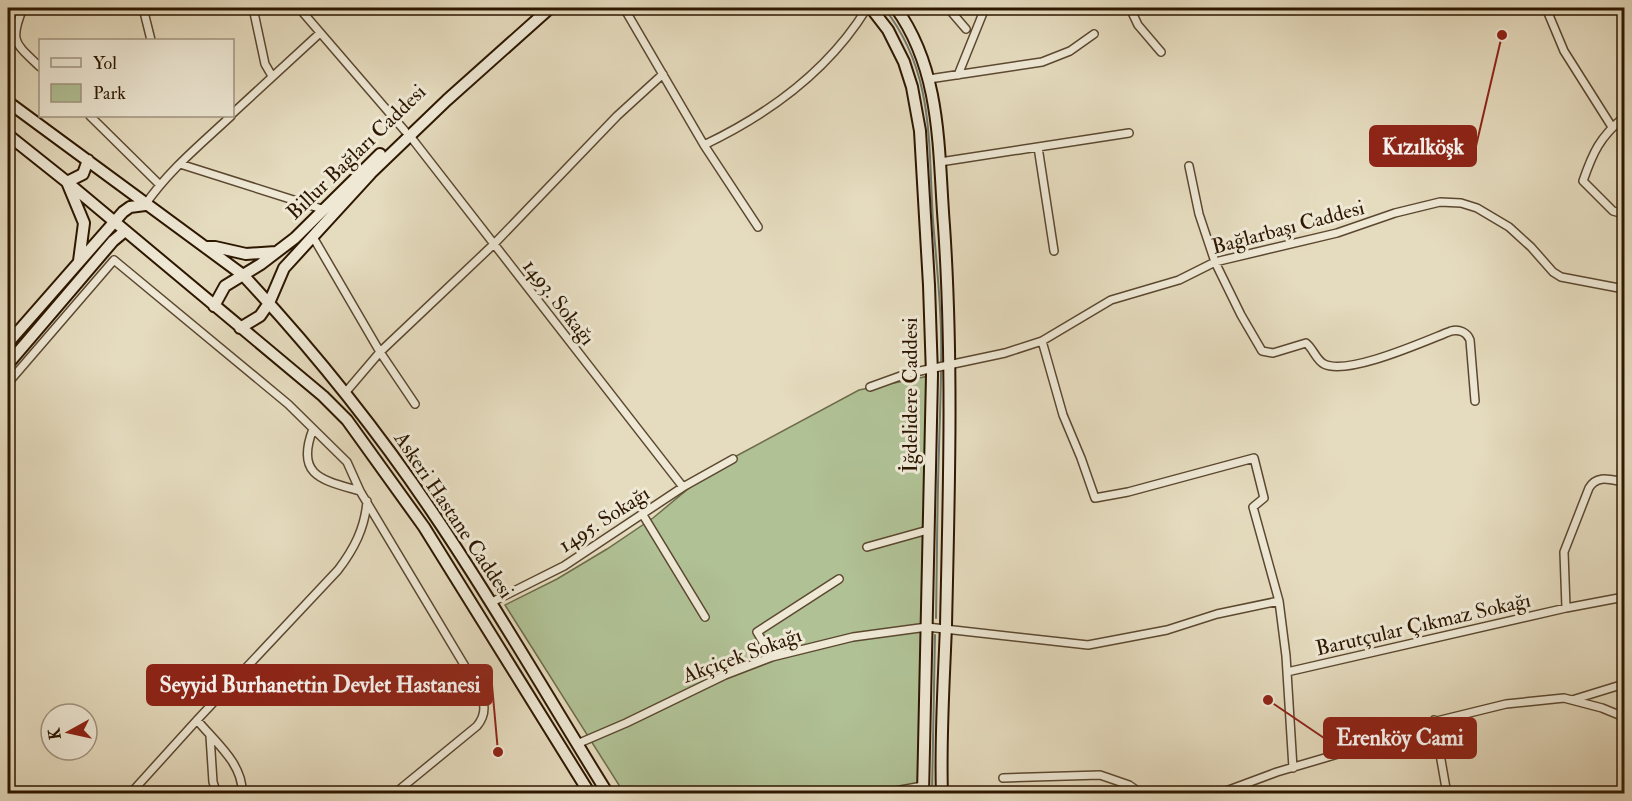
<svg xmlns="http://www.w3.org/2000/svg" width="1632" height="801" font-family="'IM FELL Double Pica',serif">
<rect width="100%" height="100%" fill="#e5dbbe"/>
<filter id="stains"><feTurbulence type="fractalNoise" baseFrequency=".00333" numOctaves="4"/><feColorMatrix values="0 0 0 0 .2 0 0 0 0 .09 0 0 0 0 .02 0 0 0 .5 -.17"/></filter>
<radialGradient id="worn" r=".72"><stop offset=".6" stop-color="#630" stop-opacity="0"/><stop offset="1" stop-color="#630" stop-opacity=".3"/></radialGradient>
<path fill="#b0c195" stroke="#6e6c4a" stroke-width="1.5" d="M 929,376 L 921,793 L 624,793 L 505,605 L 557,579 L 607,549 L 653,518 L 712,469 L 859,390 Z"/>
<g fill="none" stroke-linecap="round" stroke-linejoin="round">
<path stroke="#6f7871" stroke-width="2" d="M 884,8 C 935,72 928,144 933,221 C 936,257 940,294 941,330 C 942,370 940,409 939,449 C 937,505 937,561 936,618
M 932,794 L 935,635"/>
<defs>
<path id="street" d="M 23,8 C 9,42 15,43 40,67
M 143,8 L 151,40
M 253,8 L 265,64 L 272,76
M 299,8 L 405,131
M 624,8 L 704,145 L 758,227
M 948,8 L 966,29
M 1130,8 L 1138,25 L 1161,52
M 1546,8 L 1564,51 L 1612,127
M 958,75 L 985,8
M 929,79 L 1042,62 L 1070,51 L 1094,34
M 232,114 L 320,33
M 90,116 L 160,185
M 1624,117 C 1600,137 1593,152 1583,181 L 1613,211 L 1624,214
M 410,136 L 683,487
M 704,145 C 769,114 829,70 867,8
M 1038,147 L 1054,251
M 940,162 L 1129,133
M 180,164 L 325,210
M 1189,166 L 1199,214 L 1215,262 L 1241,315 L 1262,351 L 1273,353 L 1306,343 C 1313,348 1316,360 1324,364 C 1348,376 1425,341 1451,331 C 1459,329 1467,332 1470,340 L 1475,401
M 145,205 C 168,171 201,144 231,116
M 313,237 L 380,352 L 415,404
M 1042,341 L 1063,415 L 1081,458 L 1095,498 L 1128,492 L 1254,458 L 1264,498 L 1253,507 L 1279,601 L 1286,656 L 1293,768
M 8,383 L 114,260 L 288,404 L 347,462 L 360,491 L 472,678 C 481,695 491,709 477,726 L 394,794
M 870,387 L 906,374 L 1005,353 L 1042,341 L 1111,300 L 1179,280 L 1215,262 L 1337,233 L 1395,213 L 1440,202 L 1461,203 L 1477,208 L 1509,227 L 1531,247 L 1553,272 L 1561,277 L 1624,289
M 345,393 L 380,352 L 494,244 L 617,116 L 663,74
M 313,429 C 295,476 322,480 360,491
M 643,515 L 705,617
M 867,547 L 928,530
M 490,603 L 564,566 L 683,487 L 733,459
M 1566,608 L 1564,552 L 1589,488 C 1597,474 1611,480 1624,482
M 772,657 L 757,632 L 839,579
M 1287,672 L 1566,608 L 1624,597
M 1572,700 L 1624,684
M 197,720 C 214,741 244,764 242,794
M 1434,720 L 1447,794
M 210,736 L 213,782 L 217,794
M 577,744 L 626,723 L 725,675 L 772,657 L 853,637 L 927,627 L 1088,645 L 1167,630 L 1217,614 L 1279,601
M 1003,778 L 1100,775 L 1129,785 L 1142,794
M 130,794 L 197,720 L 338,570 C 354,549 365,528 367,501
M 878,794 L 923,786
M 1218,794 L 1277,772 L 1338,754 L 1396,731 L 1506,704 L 1564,698 L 1602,708 L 1624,717"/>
<path id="secondary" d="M 871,8 L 888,30 L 904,62 L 912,87 L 920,131 L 929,285 L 932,375 L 923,794
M 896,8 C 942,72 938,150 944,226 C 953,359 949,492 946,625 C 944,681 940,738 942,794
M 8,102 L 243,275 C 313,350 378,431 435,516 C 496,606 550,701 608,794
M 8,135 L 67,182 L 323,396 L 347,420 L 424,527 L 590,794
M 206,247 L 215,247 L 246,254 L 276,252
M 79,261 L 84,223 L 67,182 L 83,174 L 88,160
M 214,306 L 225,286 L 261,264 L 295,238 L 380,154
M 240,328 L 260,316 L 269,303 L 284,268 L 371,173 L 447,100 L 550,8
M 8,343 L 123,212 L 130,207 L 145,205
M 8,364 L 113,241 L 125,231"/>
</defs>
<use href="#street" stroke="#5b4830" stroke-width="10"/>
<use href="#secondary" stroke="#2d1700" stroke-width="14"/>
<use href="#street" stroke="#eee8d5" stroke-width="7"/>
<use href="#secondary" stroke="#eee8d5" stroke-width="10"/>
</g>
<g text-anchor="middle" stroke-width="6" stroke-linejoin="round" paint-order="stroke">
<g font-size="21" fill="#2d1700" stroke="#eee8d5">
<text transform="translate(356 152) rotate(-44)" y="7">Billur Bağları Caddesi</text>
<text transform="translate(1288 227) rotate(-15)" y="7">Bağlarbaşı Caddesi</text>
<text transform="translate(559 302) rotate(52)" y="7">1493. Sokağı</text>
<text transform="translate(910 395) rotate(-90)" y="7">İğdelidere Caddesi</text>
<text transform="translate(454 515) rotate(56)" y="7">Askeri Hastane Caddesi</text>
<text transform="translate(604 519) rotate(-33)" y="7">1495. Sokağı</text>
<text transform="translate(1423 624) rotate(-13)" y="7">Barutçular Çıkmaz Sokağı</text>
<text transform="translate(742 655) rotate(-20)" y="7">Akçiçek Sokağı</text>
</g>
</g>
<path fill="none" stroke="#8f2418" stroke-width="2" d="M1502 35L1476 146M498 752L492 685M1268 700L1324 738"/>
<g fill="#8f2418" stroke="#eee8d5" stroke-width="2">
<circle cx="1502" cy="35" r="6"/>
<circle cx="498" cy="752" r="6"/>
<circle cx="1268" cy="700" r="6"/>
</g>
<g fill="#8f2418" stroke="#8f2418" stroke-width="2">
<rect x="1370" y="126" width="106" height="40" rx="6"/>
<rect x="147" y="665" width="345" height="40" rx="6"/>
<rect x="1324" y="718" width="152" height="40" rx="6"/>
</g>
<g font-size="22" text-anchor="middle" font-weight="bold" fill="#fff">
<text x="1423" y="154">Kızılköşk</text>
<text x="320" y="692">Seyyid Burhanettin Devlet Hastanesi</text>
<text x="1400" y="745">Erenköy Cami</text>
</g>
<rect width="1632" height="801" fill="none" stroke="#e5dbbe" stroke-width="30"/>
<rect x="9" y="9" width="1614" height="783" fill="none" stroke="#2d1700" stroke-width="3"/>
<rect x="15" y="15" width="1602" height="771" fill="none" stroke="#2d1700" stroke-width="1.5"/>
<rect x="39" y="39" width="195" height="78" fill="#eee8d5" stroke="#a19480" stroke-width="1.5"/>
<rect x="51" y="58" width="30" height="9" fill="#eee8d5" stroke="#a19480" stroke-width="1.5"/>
<text x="93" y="69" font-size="18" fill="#2d1700">Yol</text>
<rect x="51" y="84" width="30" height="18" fill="#b0c195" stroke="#a19480" stroke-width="1.5"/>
<text x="93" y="99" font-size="18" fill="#2d1700">Park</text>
<g transform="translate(69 732) rotate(262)"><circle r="28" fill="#eee8d5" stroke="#a19480" stroke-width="1.5"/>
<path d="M0-4.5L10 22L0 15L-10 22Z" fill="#8f2418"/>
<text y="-9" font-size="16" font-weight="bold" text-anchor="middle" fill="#2d1700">K</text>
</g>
<rect width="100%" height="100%" filter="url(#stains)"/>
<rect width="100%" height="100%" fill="url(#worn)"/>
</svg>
